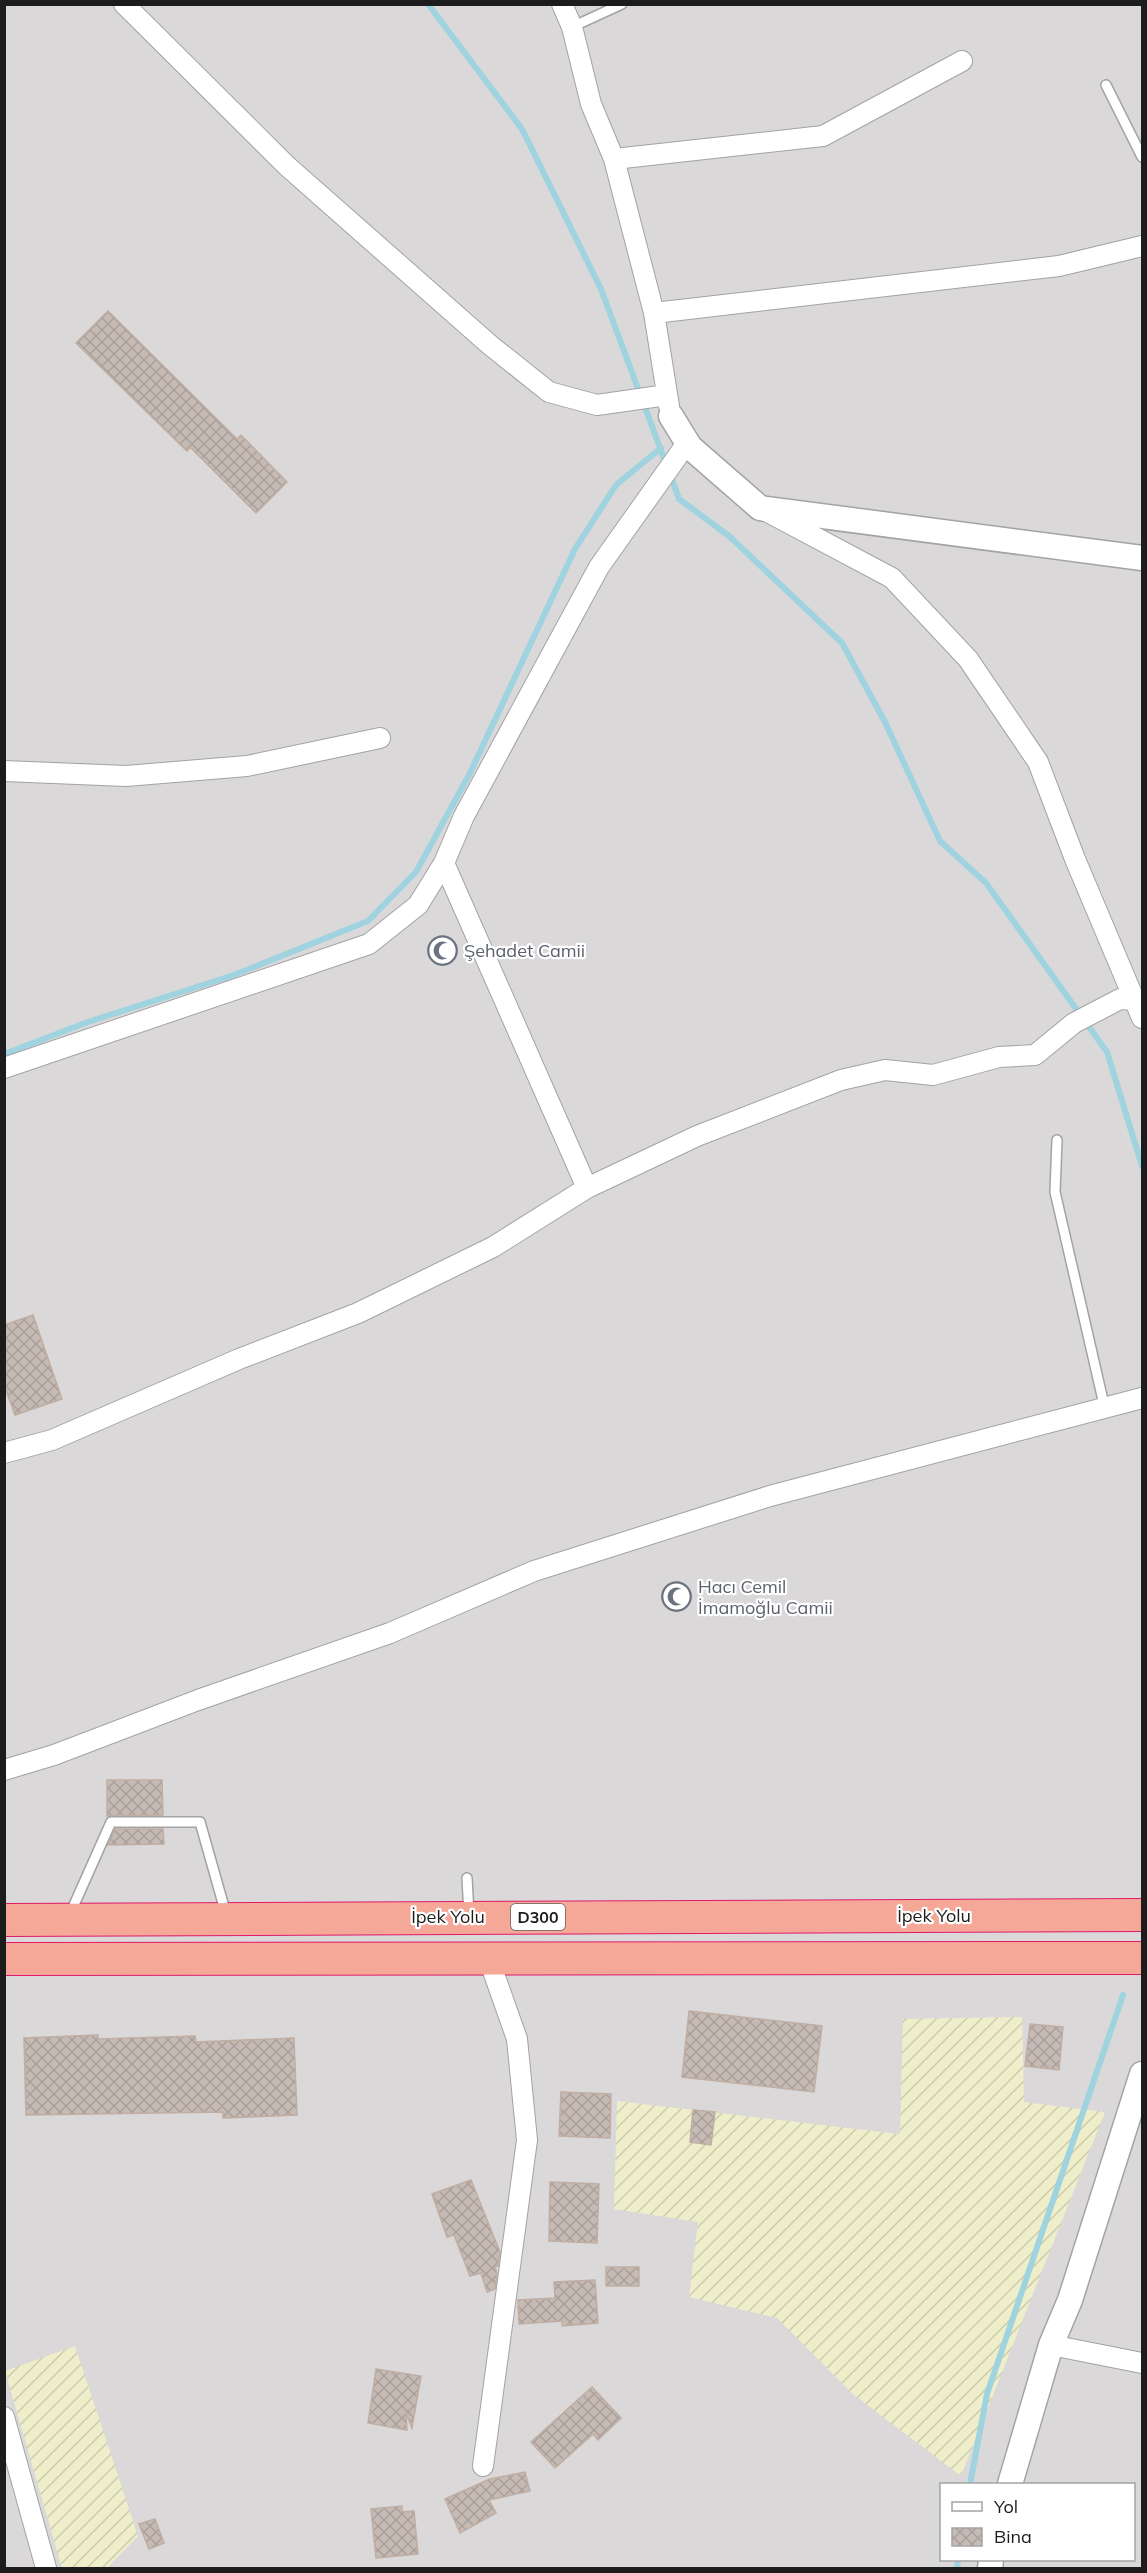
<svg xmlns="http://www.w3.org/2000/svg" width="1147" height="2573" font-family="Mulish,sans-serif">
<defs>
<pattern id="farmland-furrows" width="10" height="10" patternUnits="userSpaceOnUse" patternTransform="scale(1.5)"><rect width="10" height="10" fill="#eeeeca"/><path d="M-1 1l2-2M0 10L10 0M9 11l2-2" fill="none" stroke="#ccccad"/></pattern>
<pattern id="building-cross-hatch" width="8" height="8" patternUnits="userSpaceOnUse" patternTransform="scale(1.5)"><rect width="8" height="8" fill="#c6bab4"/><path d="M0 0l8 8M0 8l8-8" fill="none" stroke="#aa9f9a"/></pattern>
</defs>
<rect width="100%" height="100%" fill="#eee9e0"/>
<path fill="#dad8d9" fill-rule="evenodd" d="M 5,5 L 1142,5 L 1142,2568 L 5,2568 ZM 942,2484 L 1134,2484 L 1134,2560 L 942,2560 Z"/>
<path fill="url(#farmland-furrows)" d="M 1022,2017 L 1024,2102 L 1105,2112 L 961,2476 L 854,2395 L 777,2318 L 689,2297 L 698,2222 L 614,2209 L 617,2101 L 900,2134 L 903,2019 Z
M 75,2346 L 138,2536 L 109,2566 L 110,2568 L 62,2568 L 5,2371 Z"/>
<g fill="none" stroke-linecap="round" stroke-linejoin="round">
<path stroke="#9ed3df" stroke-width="6" d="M 428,4 L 522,129 L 601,289 L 666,464
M 670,474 L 679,499 L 729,536 L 842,643 L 885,722 L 940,841 L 986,883 L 1107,1052 L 1142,1166
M 4,1054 L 88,1022 L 234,975 L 368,921 L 416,872 L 469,775 L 575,549 L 616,485 L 661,448
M 970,2484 L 987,2394 L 1123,1995
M 957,2568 L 958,2560"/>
</g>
<path fill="url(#building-cross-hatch)" stroke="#c0aea2" stroke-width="1.5" d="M 108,311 L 237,439 L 241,435 L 287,482 L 256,513 L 190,447 L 187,451 L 76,343 Z
M 33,1315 L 62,1399 L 15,1415 L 4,1385 L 4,1325 Z
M 107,1780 L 162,1780 L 163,1815 L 107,1816 Z
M 115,1829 L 163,1829 L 164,1844 L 108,1845 Z
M 689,2011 L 822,2026 L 814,2092 L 682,2077 Z
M 1030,2024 L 1063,2027 L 1059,2070 L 1025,2066 Z
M 98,2035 L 98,2039 L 195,2036 L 196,2042 L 294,2038 L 297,2115 L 223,2118 L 223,2112 L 26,2115 L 24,2038 Z
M 561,2092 L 611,2094 L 610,2138 L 559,2136 Z
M 693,2110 L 715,2112 L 711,2145 L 690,2142 Z
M 471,2180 L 500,2252 L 498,2266 L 495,2267 L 497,2274 L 495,2289 L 487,2292 L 481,2273 L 470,2276 L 454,2235 L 447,2237 L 432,2194 Z
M 550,2182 L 599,2184 L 597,2243 L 549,2241 Z
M 606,2267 L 639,2267 L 639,2286 L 606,2286 Z
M 595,2280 L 598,2323 L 562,2326 L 562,2321 L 519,2324 L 518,2300 L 555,2298 L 554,2282 Z
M 376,2369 L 421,2376 L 412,2428 L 406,2413 L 407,2430 L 368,2423 Z
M 592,2387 L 621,2418 L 598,2440 L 593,2434 L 555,2468 L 531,2442 Z
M 525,2472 L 530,2491 L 489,2500 L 496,2513 L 460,2533 L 445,2499 L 490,2479 Z
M 402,2506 L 402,2512 L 414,2511 L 418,2554 L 376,2558 L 371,2509 Z
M 155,2519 L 164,2543 L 149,2549 L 139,2524 Z"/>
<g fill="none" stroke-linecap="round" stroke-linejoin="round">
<defs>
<path id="service" d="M 572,27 L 622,4
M 1106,85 L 1142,157
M 1057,1140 L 1055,1192 L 1105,1409
M 467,1878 L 469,1914
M 70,1914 L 111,1822 L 200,1822 L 226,1914"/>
<path id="minor" d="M 124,4 L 287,166 L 490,345 L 549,392 L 597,405 L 667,395
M 562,4 L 572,27 L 591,104 L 614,159 L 654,313 L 669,406
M 614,159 L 823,136 L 962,61
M 654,313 L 1059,266 L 1142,246
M 766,511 L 892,578 L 968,659 L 1038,762 L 1075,859 L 1142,1018
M 4,771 L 126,776 L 247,766 L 380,738
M 4,1068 L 369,944 L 418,905 L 444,863 L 464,816 L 599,567 L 682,450 L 690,447
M 587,1188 L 697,1136 L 841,1080 L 885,1070 L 933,1075 L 999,1057 L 1035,1055 L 1074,1023 L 1120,999 L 1135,1000
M 4,1453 L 52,1440 L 239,1359 L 358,1313 L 493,1247 L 587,1188 L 444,863
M 4,1770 L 54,1755 L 198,1700 L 390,1633 L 534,1571 L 770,1496 L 1142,1398
M 1051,2345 L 1142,2363
M 4,2417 L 46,2568
M 483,2466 L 527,2140 L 517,2039 L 488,1957"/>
<path id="tertiary" d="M 671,416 L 690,447 L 760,508 L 1142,558
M 1010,2484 L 1051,2345 L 1070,2300 L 1142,2074
M 990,2568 L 991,2560"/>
<path id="trunk" d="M 4,1920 L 1142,1915
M 4,1959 L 1142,1958"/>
</defs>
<use href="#service" stroke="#a3a3a3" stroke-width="12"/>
<use href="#minor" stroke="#a3a3a3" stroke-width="22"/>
<use href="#tertiary" stroke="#a3a3a3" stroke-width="27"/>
<use href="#trunk" stroke="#df1a68" stroke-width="34"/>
<use href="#service" stroke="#fff" stroke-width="9"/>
<use href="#minor" stroke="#fff" stroke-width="20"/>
<use href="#tertiary" stroke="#fff" stroke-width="24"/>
<use href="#trunk" stroke="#f5a798" stroke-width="32"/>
</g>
<defs>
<symbol id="mosque-ring" viewBox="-11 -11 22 22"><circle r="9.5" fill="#fff" stroke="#6b7280" stroke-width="1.5"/><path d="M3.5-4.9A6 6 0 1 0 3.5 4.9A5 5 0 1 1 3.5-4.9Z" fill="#6b7280"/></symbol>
</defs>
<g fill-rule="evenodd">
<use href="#mosque-ring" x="426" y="934" width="33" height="33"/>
<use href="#mosque-ring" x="660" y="1580" width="33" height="33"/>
</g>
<g text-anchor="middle" stroke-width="4.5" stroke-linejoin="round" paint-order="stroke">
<rect fill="#fff" stroke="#606060" stroke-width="1.5" x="511" y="1904" width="54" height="26" rx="4.5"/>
<g font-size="16" font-weight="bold" fill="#1c1c1c">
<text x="538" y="1923">D300</text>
</g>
<g font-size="18" fill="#5b616d" stroke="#fff" text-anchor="start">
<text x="464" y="957">Şehadet Camii</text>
<text x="698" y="1593">Hacı Cemil<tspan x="698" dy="21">İmamoğlu Camii</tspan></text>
</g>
<g font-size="18" fill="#1c1c1c" stroke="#fff">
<text x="934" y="1922">İpek Yolu</text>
<text x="448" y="1923">İpek Yolu</text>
</g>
</g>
<rect width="1147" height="2573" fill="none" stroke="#1c1c1c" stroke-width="12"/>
<rect x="940" y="2483" width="195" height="78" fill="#ffffff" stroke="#a4a4a4" stroke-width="1.5"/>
<rect x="952" y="2502" width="30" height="9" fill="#ffffff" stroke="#a4a4a4" stroke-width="1.5"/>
<text x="994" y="2513" font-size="18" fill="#1c1c1c">Yol</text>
<rect x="952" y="2528" width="30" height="18" fill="url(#building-cross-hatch)" stroke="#a4a4a4" stroke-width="1.5"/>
<text x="994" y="2543" font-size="18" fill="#1c1c1c">Bina</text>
</svg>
